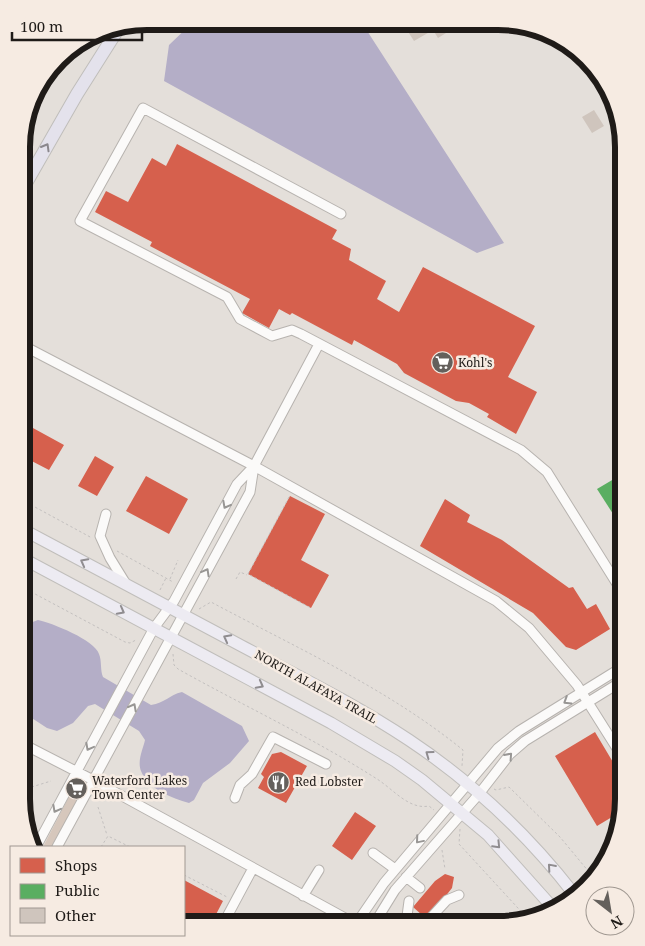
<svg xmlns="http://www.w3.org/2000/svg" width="645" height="946" font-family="'Noto Serif',serif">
<rect width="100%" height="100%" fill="#e4dfda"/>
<path fill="#d6c7bc" d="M 78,788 L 81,793 L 51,847 L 43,847 L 73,789 Z"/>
<path fill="#b4aec7" d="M 193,22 L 362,23 L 504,243 L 477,253 L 164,81 L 169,45 Z
M 38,620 C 52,623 95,640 99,654 C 102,661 100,670 103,677 L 151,705 C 165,703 169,695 182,692 L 242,726 L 249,741 L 230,763 L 203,783 L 194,800 L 189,803 C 172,798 148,789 141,771 C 137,761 143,749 145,740 L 139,731 L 95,704 L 88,706 L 73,723 L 57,731 L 47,728 L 21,711 L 22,626 Z"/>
<path fill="#d6604d" d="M 177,144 L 337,230 L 332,239 L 351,249 L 349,260 L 386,281 L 377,299 L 399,312 L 423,267 L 535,326 L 508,377 L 537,392 L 516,434 L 487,417 L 489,414 L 469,403 L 456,401 L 404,373 L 397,364 L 354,340 L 352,345 L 292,313 L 290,315 L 279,309 L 269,328 L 242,313 L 250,299 L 150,246 L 152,242 L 95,212 L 106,191 L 128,202 L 152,158 L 166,166 Z
M 22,422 L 64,445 L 49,470 L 22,456 Z
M 95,456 L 114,467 L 97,496 L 78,486 Z
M 146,476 L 188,499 L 169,534 L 126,511 Z
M 290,496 L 325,514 L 301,560 L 329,575 L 311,608 L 248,574 Z
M 445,499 L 470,515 L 467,522 L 502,540 L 569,588 L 573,587 L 587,609 L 596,604 L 610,629 L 576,650 L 566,647 L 533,613 L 420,546 Z
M 595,732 L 623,779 L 622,811 L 597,826 L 555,756 Z
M 281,752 L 307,766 L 286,803 L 258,788 L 264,777 L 261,774 L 272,754 Z
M 355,812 L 376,826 L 352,860 L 332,846 Z
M 445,874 L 454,877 L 452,888 L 429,917 L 424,913 L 422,915 L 413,907 L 435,881 Z
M 184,880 L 223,901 L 211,924 L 184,924 Z"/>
<path fill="#5aae61" d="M 624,473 L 624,531 L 597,489 Z"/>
<path fill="#cfc5bd" d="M 412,23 L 440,23 L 446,33 L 438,38 L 433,30 L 414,41 L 405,27 Z
M 594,110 L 604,126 L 592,133 L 582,117 Z"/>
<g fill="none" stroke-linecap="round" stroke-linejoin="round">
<defs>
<path id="minor" d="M 341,214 L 143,108 L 80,221 L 227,297 L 240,319 L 272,336 L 292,330 L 301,334 L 521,450 L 547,472 L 624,595
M 22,345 L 254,466 L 496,601 L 529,628 L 577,685 L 623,758
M 106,514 L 100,536 L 110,558 L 126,584
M 21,743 L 93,780 L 356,924
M 235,798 L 240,785 L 252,774 L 273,737 L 326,764
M 36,847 L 154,628 L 174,601 L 237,484 L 254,466 L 319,344
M 57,847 L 250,492 L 254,466
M 373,853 L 395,869
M 406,877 L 420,888
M 303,896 L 319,870
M 409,901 L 407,916 L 415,924 L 420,925
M 223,924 L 253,868
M 356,924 L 384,883 L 498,748 L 519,731 L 624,666
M 374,924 L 395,890 L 479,794 L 510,754 L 525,741 L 624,680
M 424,925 L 447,900 L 459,895"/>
<path id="major" d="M 22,529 C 94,567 166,606 238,644 C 296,675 355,704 409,740 C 472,782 528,835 574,894
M 22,558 L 331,723 L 395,761 L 422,780 L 488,835 L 554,909"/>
<path id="highway" d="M 22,190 L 77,94 L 120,26"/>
</defs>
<use href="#minor" stroke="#b7b3af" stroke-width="11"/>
<use href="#major" stroke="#c0bebb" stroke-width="13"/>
<use href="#highway" stroke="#c0bebb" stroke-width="14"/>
<path stroke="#c3c0bf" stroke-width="1" stroke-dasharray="2.5 2.5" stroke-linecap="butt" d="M 289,497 L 248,574 L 311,608
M 22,500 L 92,538
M 117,551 L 173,582
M 170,579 L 178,560
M 236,579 L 240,572 L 247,575
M 22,587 L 125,642 L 130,643 L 136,640
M 160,590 L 166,578
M 199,609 L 211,602 C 297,648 388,689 463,750 L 462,766
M 173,654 L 174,665 L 178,669 C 244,706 313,738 377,779 C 393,789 409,810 429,806 L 434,810
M 494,789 L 496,790 L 509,787 L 560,837 L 594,878
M 22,790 L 51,781
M 98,807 L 107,835
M 460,829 L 459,844 L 528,919
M 101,847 L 108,836 L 130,847
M 442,850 L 445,869
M 184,875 L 227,897"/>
<use href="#minor" stroke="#fbfaf9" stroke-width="9"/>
<use href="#major" stroke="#edebf2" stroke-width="11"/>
<use href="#highway" stroke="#e4e2ec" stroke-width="12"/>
</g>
<defs><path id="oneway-chevron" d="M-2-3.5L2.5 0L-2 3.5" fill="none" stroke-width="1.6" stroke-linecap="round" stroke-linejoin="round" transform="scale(1.25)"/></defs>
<use stroke="#8b888d" href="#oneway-chevron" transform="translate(46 147) rotate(-60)"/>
<g stroke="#989694">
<use href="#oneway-chevron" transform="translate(226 505) rotate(118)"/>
<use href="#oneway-chevron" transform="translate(206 572) rotate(-61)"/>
<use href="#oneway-chevron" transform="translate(567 701) rotate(148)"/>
<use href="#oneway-chevron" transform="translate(133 707) rotate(-62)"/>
<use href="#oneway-chevron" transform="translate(89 747) rotate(118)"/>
<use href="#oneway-chevron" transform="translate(509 756) rotate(-48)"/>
<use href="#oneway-chevron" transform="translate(56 809) rotate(118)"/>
<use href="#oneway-chevron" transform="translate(419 840) rotate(130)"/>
</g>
<g stroke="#908d90">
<use href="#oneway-chevron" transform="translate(84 562) rotate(-152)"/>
<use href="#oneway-chevron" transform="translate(121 611) rotate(28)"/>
<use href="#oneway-chevron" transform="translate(227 638) rotate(-152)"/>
<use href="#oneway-chevron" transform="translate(260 685) rotate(28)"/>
<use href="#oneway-chevron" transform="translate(429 754) rotate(-144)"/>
<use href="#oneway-chevron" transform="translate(497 845) rotate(46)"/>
<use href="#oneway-chevron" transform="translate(551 867) rotate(-131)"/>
</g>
<defs>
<symbol id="supermarket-disc" viewBox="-11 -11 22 22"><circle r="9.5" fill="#64605c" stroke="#f6ebe2"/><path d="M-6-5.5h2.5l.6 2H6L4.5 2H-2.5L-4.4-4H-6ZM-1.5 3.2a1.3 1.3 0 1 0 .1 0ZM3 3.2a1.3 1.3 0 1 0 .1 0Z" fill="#fff"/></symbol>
<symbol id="restaurant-disc" viewBox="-11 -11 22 22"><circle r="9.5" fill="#64605c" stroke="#f6ebe2"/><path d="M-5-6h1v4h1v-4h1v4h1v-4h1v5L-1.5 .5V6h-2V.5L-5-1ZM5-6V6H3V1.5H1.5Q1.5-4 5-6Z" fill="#fff"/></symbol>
</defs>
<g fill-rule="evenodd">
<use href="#supermarket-disc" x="430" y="350" width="25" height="25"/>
<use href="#restaurant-disc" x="266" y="770" width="25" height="25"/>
<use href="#supermarket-disc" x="64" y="776" width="25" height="25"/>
</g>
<g text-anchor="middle" stroke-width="5" stroke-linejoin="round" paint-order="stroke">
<g font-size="12" fill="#1f1b18" stroke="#f6ebe2" text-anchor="start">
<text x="458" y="367">Kohl's</text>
<text x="92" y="785">Waterford Lakes<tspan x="92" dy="14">Town Center</tspan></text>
<text x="295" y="786">Red Lobster</text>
</g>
<g font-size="12" fill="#1f1b18" stroke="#f6ebe2">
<text transform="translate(316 687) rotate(29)" y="4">NORTH ALAFAYA TRAIL</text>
</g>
</g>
<path d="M0 0H645V946H0ZM147 30H498A117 117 0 0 1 615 147V799A117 117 0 0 1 498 916H147A117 117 0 0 1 30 799V147A117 117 0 0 1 147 30Z" fill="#f6ebe2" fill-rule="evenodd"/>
<path fill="none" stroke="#1f1b18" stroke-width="6" d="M147 30H498A117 117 0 0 1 615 147V799A117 117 0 0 1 498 916H147A117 117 0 0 1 30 799V147A117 117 0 0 1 147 30Z"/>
<rect x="10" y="846" width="175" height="90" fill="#f6ebe2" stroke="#a09891"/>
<rect x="20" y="858" width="25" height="15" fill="#d6604d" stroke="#a09891"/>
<text x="55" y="871" font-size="15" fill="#1f1b18">Shops</text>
<rect x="20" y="884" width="25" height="15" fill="#5aae61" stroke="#a09891"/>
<text x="55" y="896" font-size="15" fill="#1f1b18">Public</text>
<rect x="20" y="908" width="25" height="15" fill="#cfc5bd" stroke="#a09891"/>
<text x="55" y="921" font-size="15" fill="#1f1b18">Other</text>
<g transform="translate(610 911) rotate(149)"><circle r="24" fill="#f6ebe2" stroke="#a09891"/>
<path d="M0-4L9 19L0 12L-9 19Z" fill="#64605c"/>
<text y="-8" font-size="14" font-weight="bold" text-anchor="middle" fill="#1f1b18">N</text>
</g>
<path d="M12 32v8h130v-8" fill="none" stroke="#1f1b18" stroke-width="2.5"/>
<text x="20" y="32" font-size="15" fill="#1f1b18" stroke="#f6ebe2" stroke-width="4" paint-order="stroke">100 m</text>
</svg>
